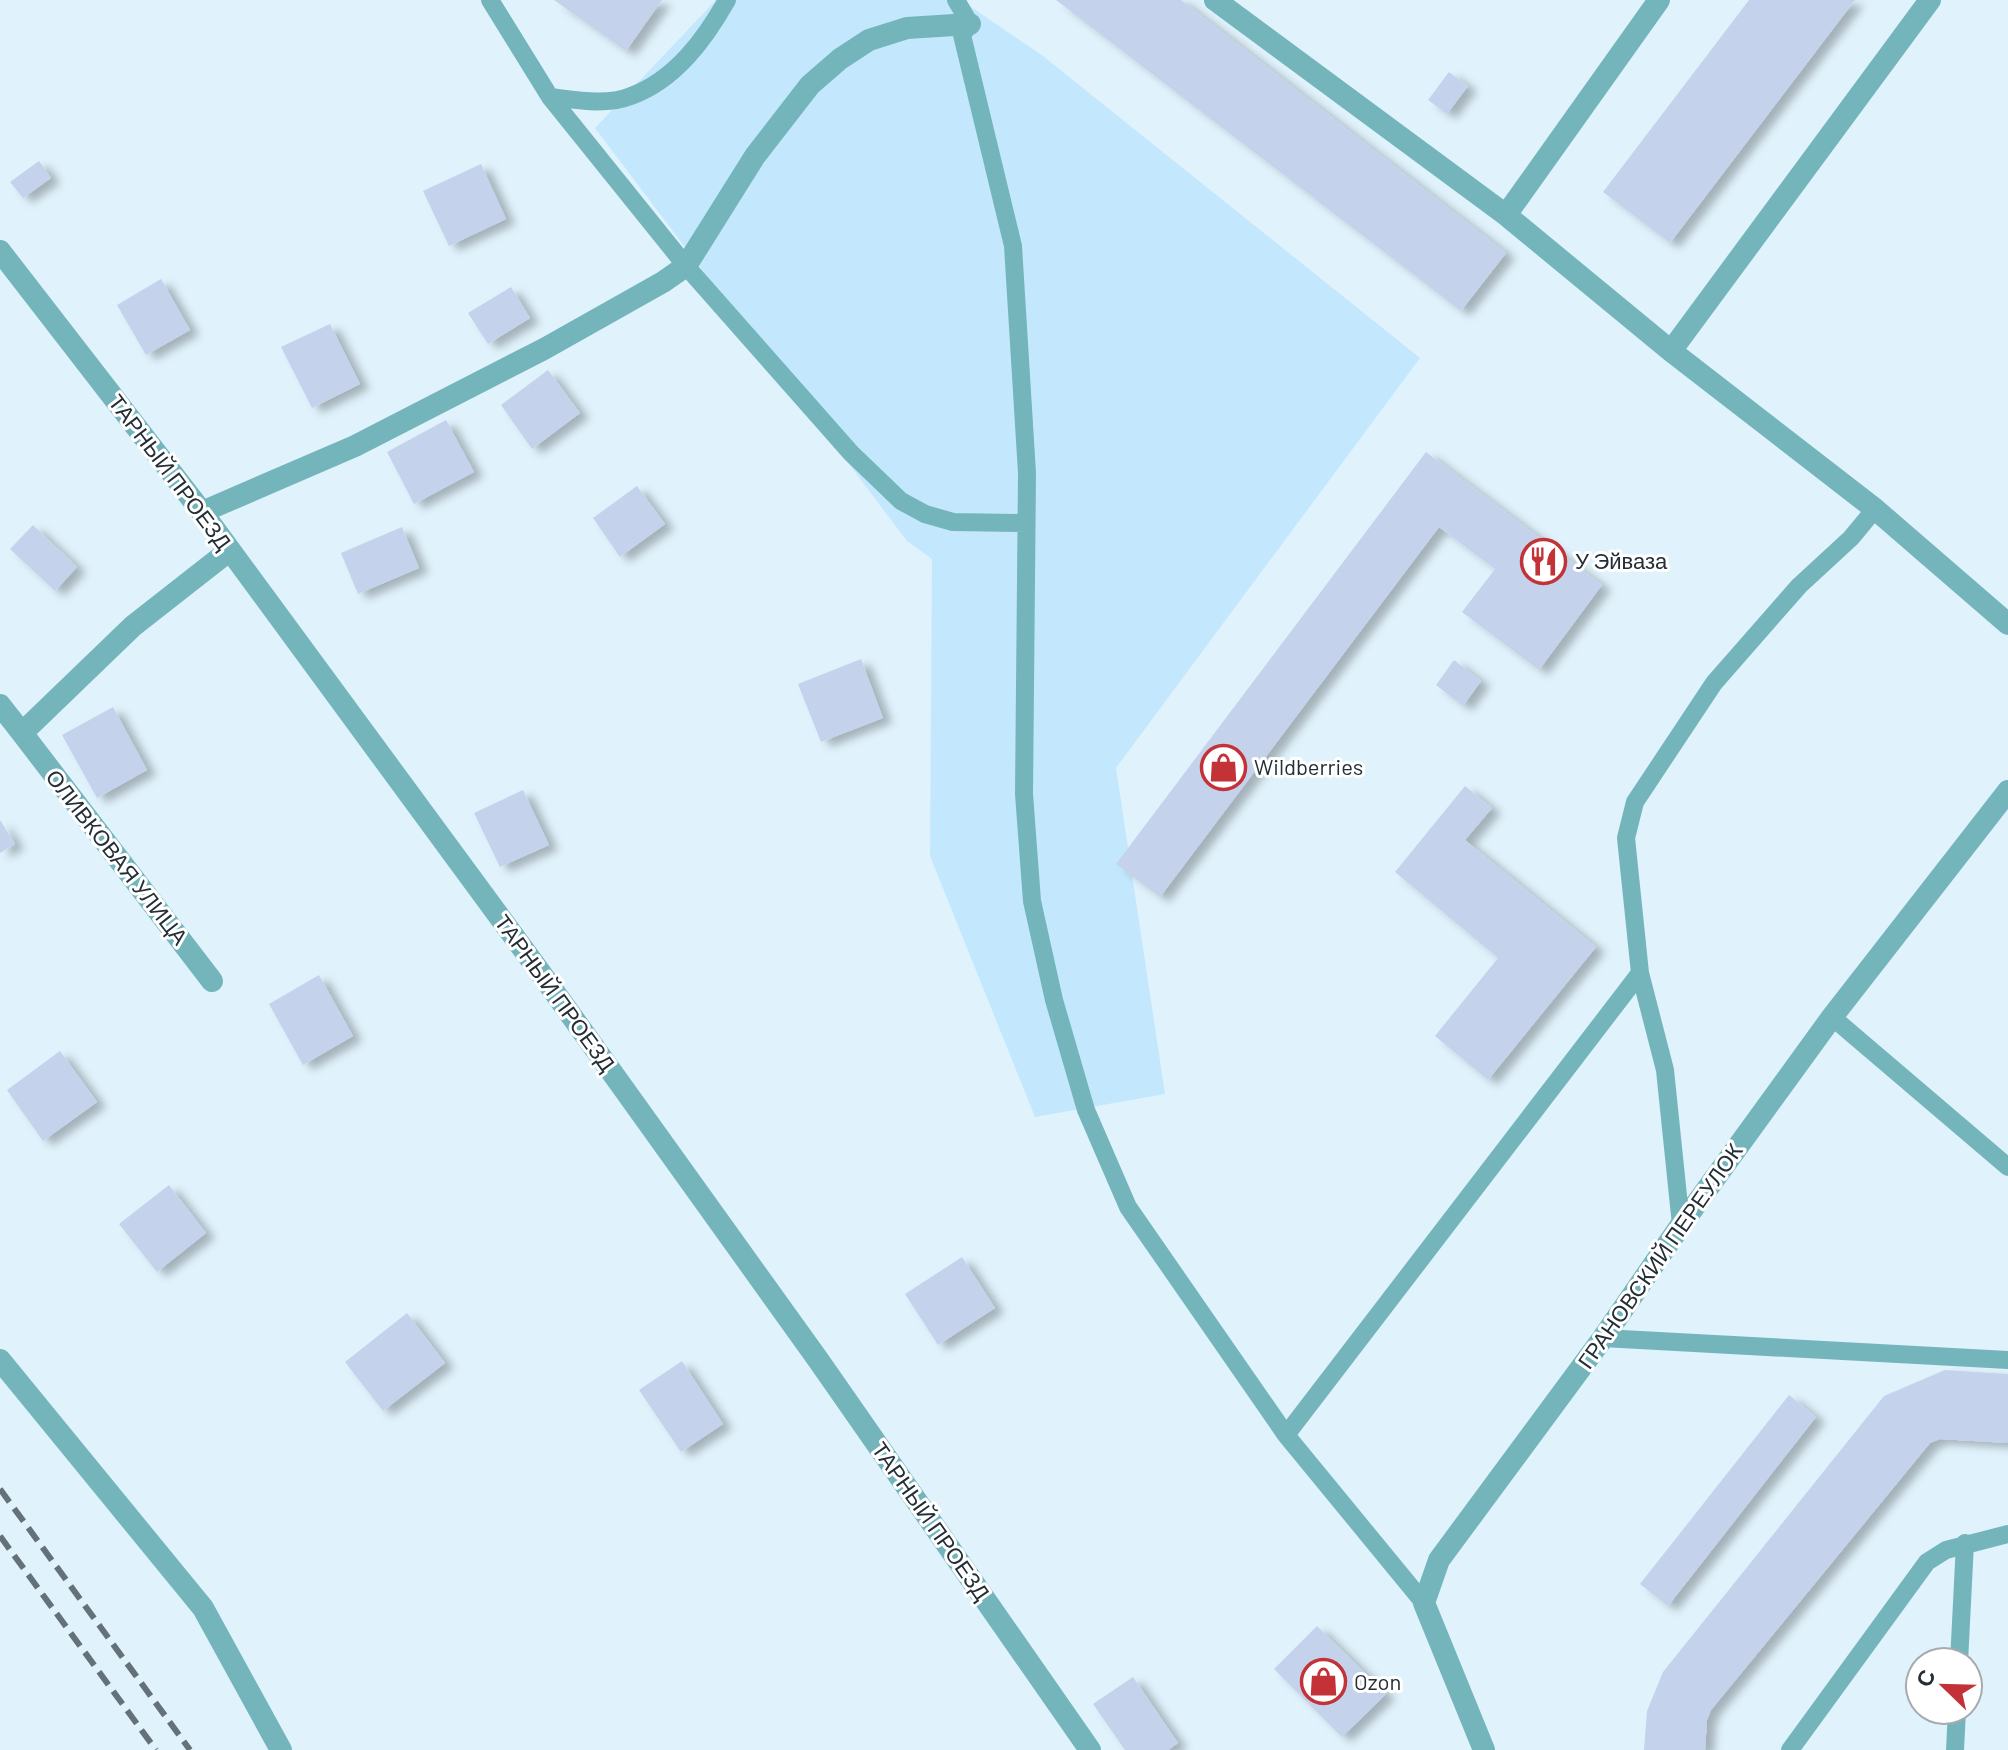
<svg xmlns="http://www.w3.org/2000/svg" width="2008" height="1750" font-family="Barlow,sans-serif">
<defs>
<filter id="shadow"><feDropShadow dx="9" dy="5" stdDeviation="4" flood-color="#0004"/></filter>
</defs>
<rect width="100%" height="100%" fill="#e0f2fc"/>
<path fill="#c3e8fd" d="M 716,0 L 961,0 L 1043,56 L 1420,358 L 1116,768 L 1165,1094 L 1035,1117 L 930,856 L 932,559 L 907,541 L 595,128 Z"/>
<path fill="#c5d2ec" filter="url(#shadow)" d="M 554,0 L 662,0 L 626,51 Z
M 1056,0 L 1181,0 L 1506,253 L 1461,311 Z
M 1749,0 L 1855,0 L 1670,243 L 1603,192 Z
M 1449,72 L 1468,86 L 1447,114 L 1428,100 Z
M 39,161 L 51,178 L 23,198 L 10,182 Z
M 481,164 L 506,219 L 449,246 L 423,191 Z
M 161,279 L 190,330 L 146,355 L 117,305 Z
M 511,287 L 530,318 L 488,344 L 468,313 Z
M 330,324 L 360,384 L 312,408 L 281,347 Z
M 548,370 L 580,413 L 532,449 L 501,405 Z
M 446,420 L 474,472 L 414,504 L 387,452 Z
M 1426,452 L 1602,585 L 1539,670 L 1462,612 L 1495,569 L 1439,527 L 1160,897 L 1116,864 Z
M 637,486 L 665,524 L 620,557 L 593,518 Z
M 33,525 L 77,567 L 55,591 L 10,549 Z
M 402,527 L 419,568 L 358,594 L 341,553 Z
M 861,659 L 883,718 L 821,742 L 798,684 Z
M 1454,660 L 1481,681 L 1463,706 L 1436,685 Z
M 113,707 L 147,770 L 97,798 L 62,735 Z
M 1465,786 L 1492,808 L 1465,840 L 1596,947 L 1488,1080 L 1435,1036 L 1498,958 L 1395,872 Z
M 523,790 L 549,845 L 500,867 L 474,813 Z
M 0,820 L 15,844 L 0,853 Z
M 319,975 L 353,1036 L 303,1065 L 269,1004 Z
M 60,1051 L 97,1102 L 43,1141 L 7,1090 Z
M 169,1185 L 206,1233 L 157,1272 L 119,1224 Z
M 962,1257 L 995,1308 L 938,1345 L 905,1294 Z
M 407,1313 L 445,1363 L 383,1411 L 345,1362 Z
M 682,1361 L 723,1424 L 681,1452 L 639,1390 Z
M 1945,1370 L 2008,1374 L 2008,1443 L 1940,1439 L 1930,1443 L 1711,1710 L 1707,1720 L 1705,1750 L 1644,1750 L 1647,1711 L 1663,1672 L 1884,1396 Z
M 1789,1395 L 1816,1417 L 1668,1606 L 1640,1584 Z
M 1317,1626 L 1386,1694 L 1342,1737 L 1274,1669 Z
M 1133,1677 L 1178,1743 L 1168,1750 L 1125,1750 L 1093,1704 Z"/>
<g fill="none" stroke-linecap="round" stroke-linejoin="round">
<path stroke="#74b5bc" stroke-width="18" d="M 490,0 L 550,97 L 686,266 L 851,453 L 901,501 L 925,514 L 953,522 L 1026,523
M 956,0 L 970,24 L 962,35 L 1013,246 L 1027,473 L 1024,794 L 1032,901 L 1054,1000 L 1086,1110 L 1128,1207 L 1286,1435 L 1424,1603
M 550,97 C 576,100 606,106 631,96 C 675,80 705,39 727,0
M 1832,1017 L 2008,1167
M 1681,1225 L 1665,1070 L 1640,973 L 1626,838 L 1635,802 L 1714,683 L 1799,586 L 1851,538 L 1875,509
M 1603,1338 L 2008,1360
M 1286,1435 L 1640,973
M 1959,1662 L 1965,1543
M 1790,1750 L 1927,1562 L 1946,1550 L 2008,1534
M 1955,1750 L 1957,1710"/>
<path stroke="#74b5bc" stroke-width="22" d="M 1215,0 L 1506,215
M 1659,0 L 1506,215 L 1671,351 L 1930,0
M 0,251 L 202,512 L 540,972 L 819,1361 L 1090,1750
M 1671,351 L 1875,509 L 2008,624
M 202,512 L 355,446 L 544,349 L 663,282 L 686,266 L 755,156 L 810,85 L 840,59 L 869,40 L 907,28 L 970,24
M 0,705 L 22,733
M 212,981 L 22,733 L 133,626 L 230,550
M 0,1360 L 203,1608 L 281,1750
M 1484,1750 L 1424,1603 L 1439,1560 L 1603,1338 L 1681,1225 L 1832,1017 L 2008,791"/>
<path stroke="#647179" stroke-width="6" stroke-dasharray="16 8" stroke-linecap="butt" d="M 0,1489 L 190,1750
M 0,1536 L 156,1750"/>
</g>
<defs>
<symbol id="restaurant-ring" viewBox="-11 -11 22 22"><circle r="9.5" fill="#fff" stroke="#c23236" stroke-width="1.5"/><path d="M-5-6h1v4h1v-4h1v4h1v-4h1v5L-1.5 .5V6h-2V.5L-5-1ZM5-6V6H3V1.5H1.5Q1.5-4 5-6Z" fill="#c23236"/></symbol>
<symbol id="shop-ring" viewBox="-11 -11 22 22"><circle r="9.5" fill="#fff" stroke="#c23236" stroke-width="1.5"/><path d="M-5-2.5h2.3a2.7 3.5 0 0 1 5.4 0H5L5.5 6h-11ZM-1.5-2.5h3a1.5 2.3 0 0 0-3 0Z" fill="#c23236"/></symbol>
</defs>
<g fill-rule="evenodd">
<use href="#restaurant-ring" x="1518" y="536" width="51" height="51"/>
<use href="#shop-ring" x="1198" y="742" width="51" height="51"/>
<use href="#shop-ring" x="1298" y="1656" width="51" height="51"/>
</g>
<g text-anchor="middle" stroke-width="6" stroke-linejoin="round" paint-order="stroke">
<g font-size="22" fill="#232e35" stroke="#fff">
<text transform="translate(170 472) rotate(53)" y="8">ТАРНЫЙ ПРОЕЗД</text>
<text transform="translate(117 857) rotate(52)" y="8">ОЛИВКОВАЯ УЛИЦА</text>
<text transform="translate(555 993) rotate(54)" y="8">ТАРНЫЙ ПРОЕЗД</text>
<text transform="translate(1660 1256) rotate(-55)" y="8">ГРАНОВСКИЙ ПЕРЕУЛОК</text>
<text transform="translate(931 1521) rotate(55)" y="8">ТАРНЫЙ ПРОЕЗД</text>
</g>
<g font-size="22" fill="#232e35" stroke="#fff" text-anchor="start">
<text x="1575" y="569">У Эйваза</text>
<text x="1254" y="775">Wildberries</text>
<text x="1354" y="1690">Ozon</text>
</g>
</g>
<g transform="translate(1944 1686) rotate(293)"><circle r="38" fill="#ffffff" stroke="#a7abae" stroke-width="2"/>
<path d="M0-6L14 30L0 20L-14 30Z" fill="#c23236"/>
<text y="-12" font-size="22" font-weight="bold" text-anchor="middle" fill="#232e35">С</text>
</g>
</svg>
